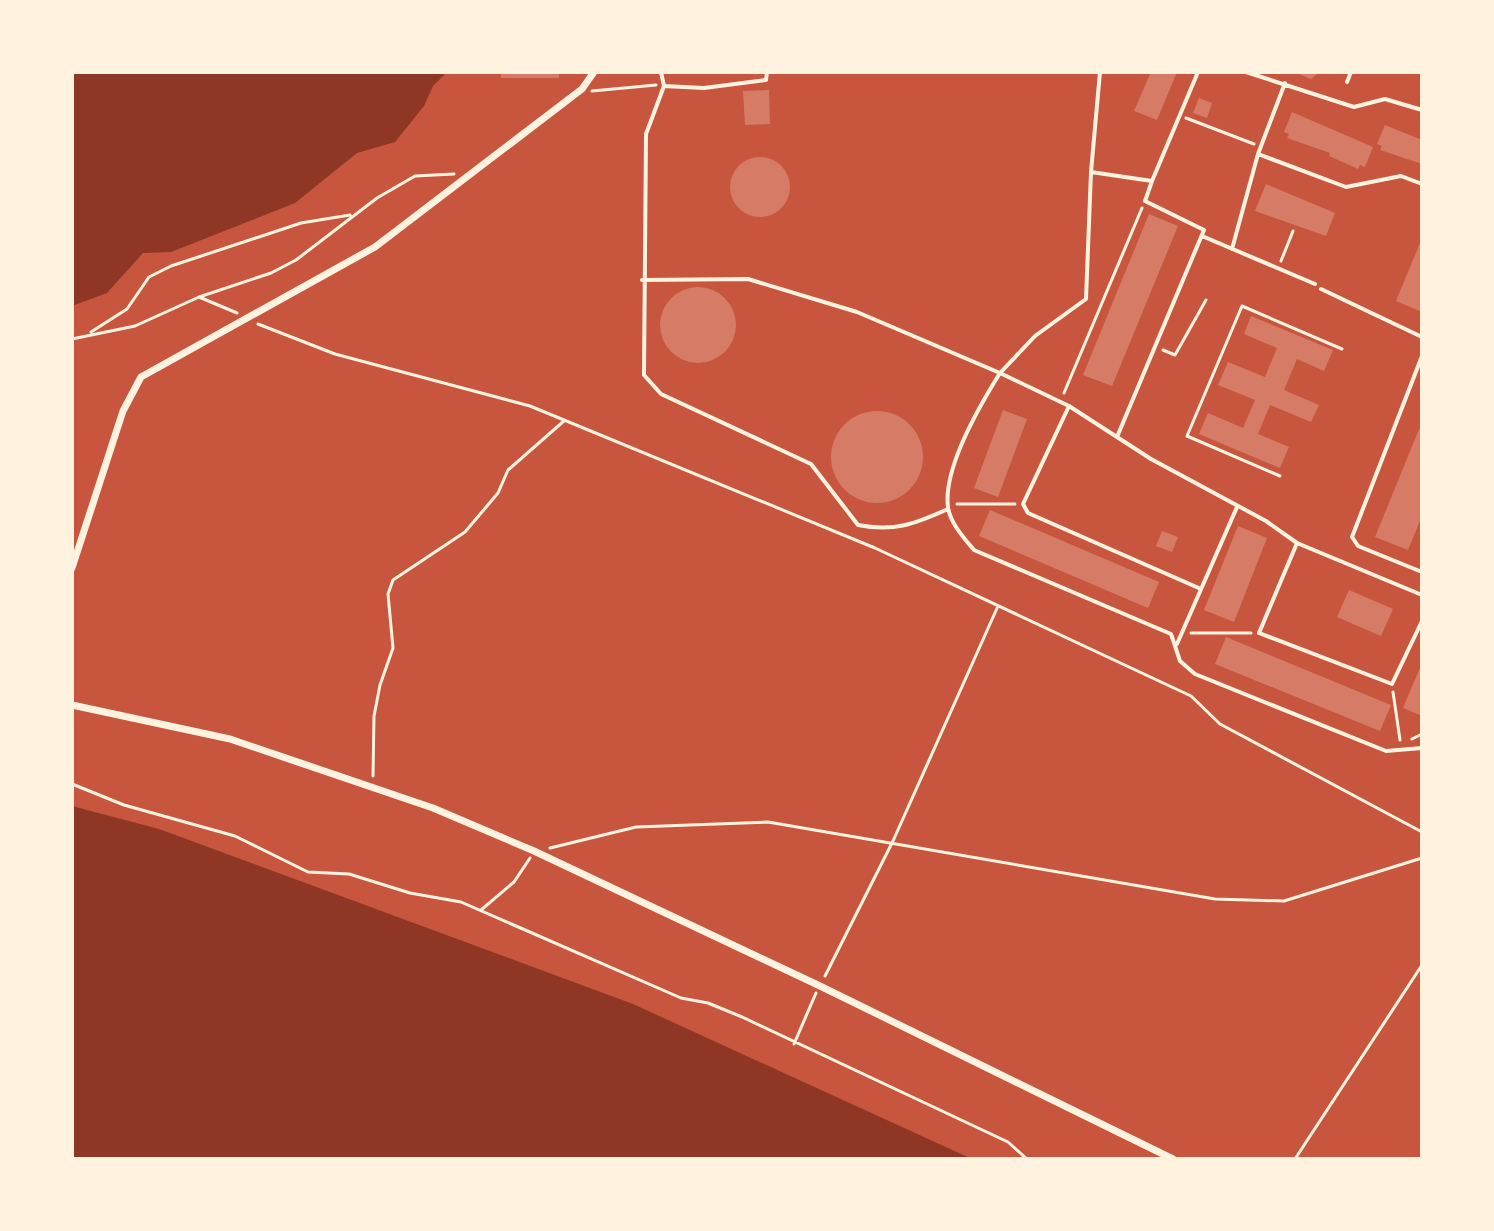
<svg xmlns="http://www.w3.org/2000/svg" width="1494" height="1231" font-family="Lato,sans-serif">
<rect width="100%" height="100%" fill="#c8553d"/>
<path fill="#8f3625" d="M 72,72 L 447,72 L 433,86 L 424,106 L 395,142 L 357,153 L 295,203 L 171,252 L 143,253 L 107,293 L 72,306 Z
M 72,806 L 159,829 L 633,1004 L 972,1159 L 72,1159 Z"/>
<path fill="#d67c66" d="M 501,72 L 559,72 L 559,78 L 501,78 Z
M 1151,72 L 1177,72 L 1157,120 L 1134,111 Z
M 1294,72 L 1319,72 L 1311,79 Z
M 769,90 L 770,124 L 745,125 L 743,91 Z
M 1199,98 L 1212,103 L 1207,118 L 1193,113 Z
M 1292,112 L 1373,147 L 1365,167 L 1360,165 L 1358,169 L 1329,156 L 1330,153 L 1287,138 L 1289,134 L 1284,132 Z
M 1385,125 L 1422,140 L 1422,164 L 1380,150 L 1382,146 L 1377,144 Z
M730 187a30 30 0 1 1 60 0a30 30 0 1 1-60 0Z
M 1266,184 L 1335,213 L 1326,236 L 1255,211 Z
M 1149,214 L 1178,226 L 1112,386 L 1083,375 Z
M 1422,238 L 1422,312 L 1396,301 Z
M660 325a38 38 0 1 1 76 0a38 38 0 1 1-76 0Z
M 1251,316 L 1333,350 L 1324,371 L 1297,359 L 1284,390 L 1319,405 L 1311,422 L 1270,405 L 1258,434 L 1289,447 L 1280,468 L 1199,434 L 1208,413 L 1243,428 L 1255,400 L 1218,385 L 1228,362 L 1265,377 L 1277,348 L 1244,334 Z
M 1003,410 L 1027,419 L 998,497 L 974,488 Z
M831 457a46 46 0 1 1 92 0a46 46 0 1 1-92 0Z
M 1422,422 L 1422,516 L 1408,550 L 1375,537 Z
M 990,510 L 1159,582 L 1148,608 L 979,536 Z
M 1238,526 L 1267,538 L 1234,622 L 1204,610 Z
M 1162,531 L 1178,537 L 1172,552 L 1156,546 Z
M 1349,590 L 1393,609 L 1381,636 L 1337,617 Z
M 1226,637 L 1391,705 L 1380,731 L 1215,664 Z
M 1422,663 L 1422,716 L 1403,708 Z"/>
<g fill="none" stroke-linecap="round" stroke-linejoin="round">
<path stroke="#fff3e0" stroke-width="3" d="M 592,91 L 656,85
M 1186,118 L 1254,144
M 1281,261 L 1293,231
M 199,297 L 237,313
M 258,324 L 335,354 L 530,406 L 875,548 L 1191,696 L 1220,724 L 1422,832
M 91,332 L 127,309 L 149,277 L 171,266 L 301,223 L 350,215
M 72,339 L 135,326 L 199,297 L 271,273 L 296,260 L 377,198 L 415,176 L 454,174
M 1163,350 L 1175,355 L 1206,300
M 1064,393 L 1142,208
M 1280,476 L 1187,436 L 1242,306 L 1342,349
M 957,504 L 1015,504
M 1191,633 L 1251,633
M 1393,692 L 1400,740
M 1412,739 L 1422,734
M 373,776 L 374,716 L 380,685 L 393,648 L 388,594 L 393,580 L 465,532 L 498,493 L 508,470 L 565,420
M 72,784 L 124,805 L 235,836 L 308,872 L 349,874 L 410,893 L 461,902 L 681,998 L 708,1003 L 742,1017 L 1008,1142 L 1027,1159
M 550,848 L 636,827 L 768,822 L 1215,899 L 1284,901 L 1422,858
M 481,910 L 514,882 L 530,858
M 825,976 L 893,841 L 998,606
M 794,1044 L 816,993
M 1295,1159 L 1422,965"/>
<path stroke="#fff3e0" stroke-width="4" d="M 661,72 L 664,86 L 646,134 L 644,375 L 661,394 L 811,464 L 858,525 C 894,532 915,524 948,509
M 1100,72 L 1091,172 L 1086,299 L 1035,336 L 1000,373 L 1069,406 L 1151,459 L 1266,521 L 1297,543 L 1422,595
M 1246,72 L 1354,107 L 1385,99 L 1422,110
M 1347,82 L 1351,72
M 664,86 L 704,88 L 766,80 L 767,72
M 1258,154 L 1285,83
M 1091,172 L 1152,181 L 1198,72
M 1202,236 L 1315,284
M 1232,249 L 1258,154 L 1346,187 L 1401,176 L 1422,184
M 642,280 L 748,279 L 857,312 L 1000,373 C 980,405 943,469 948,507 C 950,523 964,538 974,550 L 1171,634 L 1180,661 L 1195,674 L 1386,751 L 1422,748
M 1321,289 L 1422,337
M 1422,356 L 1352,537 L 1358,546 L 1422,572
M 1069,406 L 1023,504 L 1028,513 L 1201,589
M 1117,437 L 1204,230 L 1145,201 L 1152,181
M 1297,543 L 1259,633 L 1392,684 L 1422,621
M 1177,644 L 1237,507"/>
<path stroke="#fff3e0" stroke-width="7" d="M 72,568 L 123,411 L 141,377 L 375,247 L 582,89 L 594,72
M 72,705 L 230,739 L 433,808 L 534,851 L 820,986 L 1173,1159"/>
</g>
<rect width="1494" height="1231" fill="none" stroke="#fff3e0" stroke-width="148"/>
</svg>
